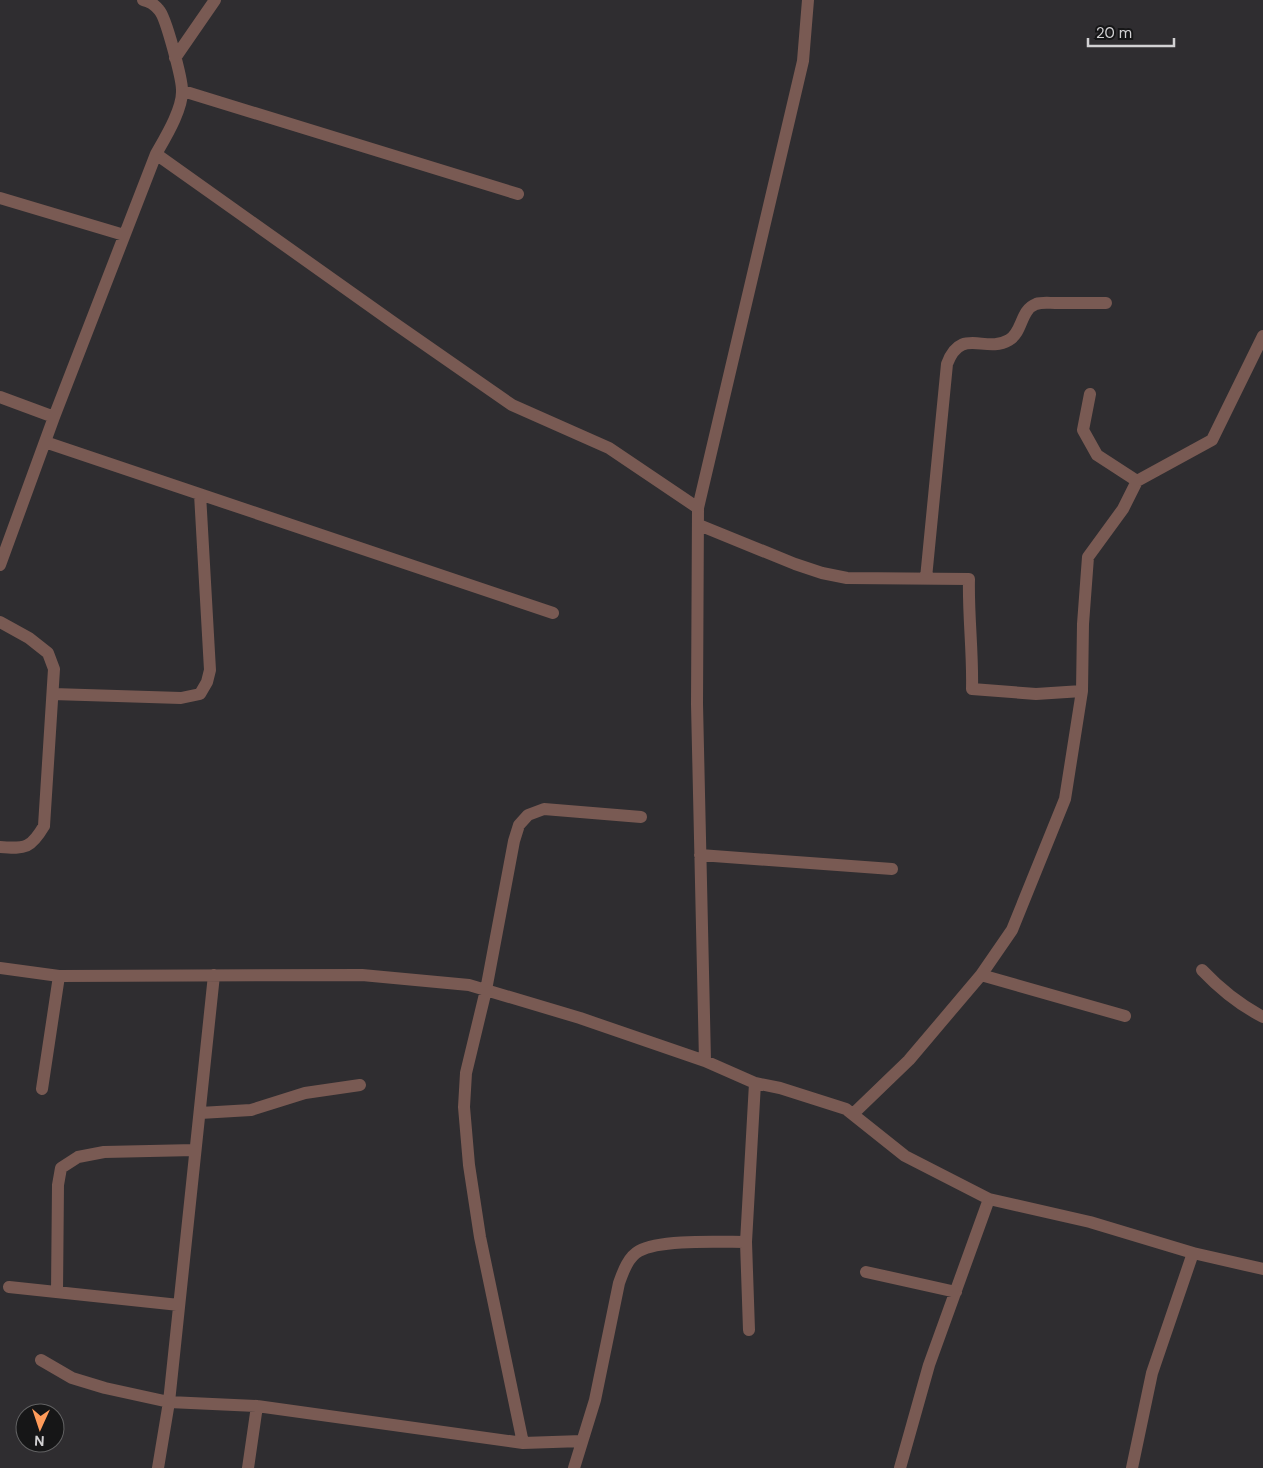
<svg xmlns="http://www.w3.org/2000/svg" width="1263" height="1468" font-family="'DM Sans',sans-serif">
<rect width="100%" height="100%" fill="#2f2d30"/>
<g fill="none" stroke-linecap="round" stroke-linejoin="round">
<path stroke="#795a53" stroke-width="12" d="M 175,58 L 215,0
M 183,91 L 518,194
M 156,154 L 394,323 L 512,405 L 609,448 L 698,508
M 0,198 L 124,235
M 1090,394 L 1083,430 L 1097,455 L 1137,481
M 0,397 L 54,417
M 45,442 L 553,613
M 699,525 L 795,564 L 822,573 L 847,578 L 969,579 C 968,615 973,652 972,689 L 1036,694 L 1082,691
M 0,565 L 54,417 L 156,154 C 165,138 183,109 182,90 C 182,79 166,17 159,10 C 155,5 149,1 143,0
M 926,578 L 947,364 C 961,326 985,354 1009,340 C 1023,332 1020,310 1036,304 C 1042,302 1049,303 1055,303 C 1072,303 1089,303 1106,303
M 0,622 L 29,638 L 48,653 L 54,669 L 44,826 C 31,848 26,849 0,847
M 53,694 L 181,698 L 200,694 L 207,682 L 210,670 L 200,494
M 700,855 L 892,869
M 0,968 L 59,976 L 362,975 L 469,985 L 580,1018 L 705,1061 L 755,1083 L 780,1088 L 846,1109 L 905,1156 L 989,1199 L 929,1365 L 900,1468
M 1202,970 C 1220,989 1240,1005 1263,1017
M 981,975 L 1125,1016
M 705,1061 L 697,704 L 698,508 L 803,61 L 808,0
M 42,1089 L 59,976
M 200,1113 L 251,1110 L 305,1093 L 360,1085
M 853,1114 L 909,1060 L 981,975 L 1012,930 L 1065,799 L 1082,691 L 1083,624 L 1088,557 L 1123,509 L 1137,481 L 1212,440 L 1263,336
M 989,1199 L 1090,1222 L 1193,1253 L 1263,1269
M 866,1272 L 956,1292
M 9,1287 L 179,1305
M 57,1292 L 58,1185 L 61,1168 L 78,1157 L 104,1152 L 195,1150
M 749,1330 L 746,1242 L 755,1083
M 41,1360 L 72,1378 L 105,1388 L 169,1402 L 257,1406 L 523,1443 L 582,1441
M 523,1443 L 480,1237 L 469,1165 L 464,1107 L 466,1073 L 486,990 L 514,841 L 519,825 L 528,815 L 544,809 L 641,817
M 158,1468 L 169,1402 L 214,975
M 248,1468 L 257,1406
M 574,1468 L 595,1400 L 619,1283 C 623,1272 628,1257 639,1251 C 660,1239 720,1242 746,1242
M 1132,1468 L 1152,1373 L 1193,1253"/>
</g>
<g transform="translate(40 1428) rotate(183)"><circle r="24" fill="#161617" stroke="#616162"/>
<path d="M0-4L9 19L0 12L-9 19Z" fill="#ff9b5a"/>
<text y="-8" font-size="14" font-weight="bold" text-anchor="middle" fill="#d2d1d3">N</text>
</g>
<path d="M1088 38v8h86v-8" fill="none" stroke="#d2d1d3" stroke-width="2.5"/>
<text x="1096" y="38" font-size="15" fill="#d2d1d3" stroke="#161617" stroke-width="4" paint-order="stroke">20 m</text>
</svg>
